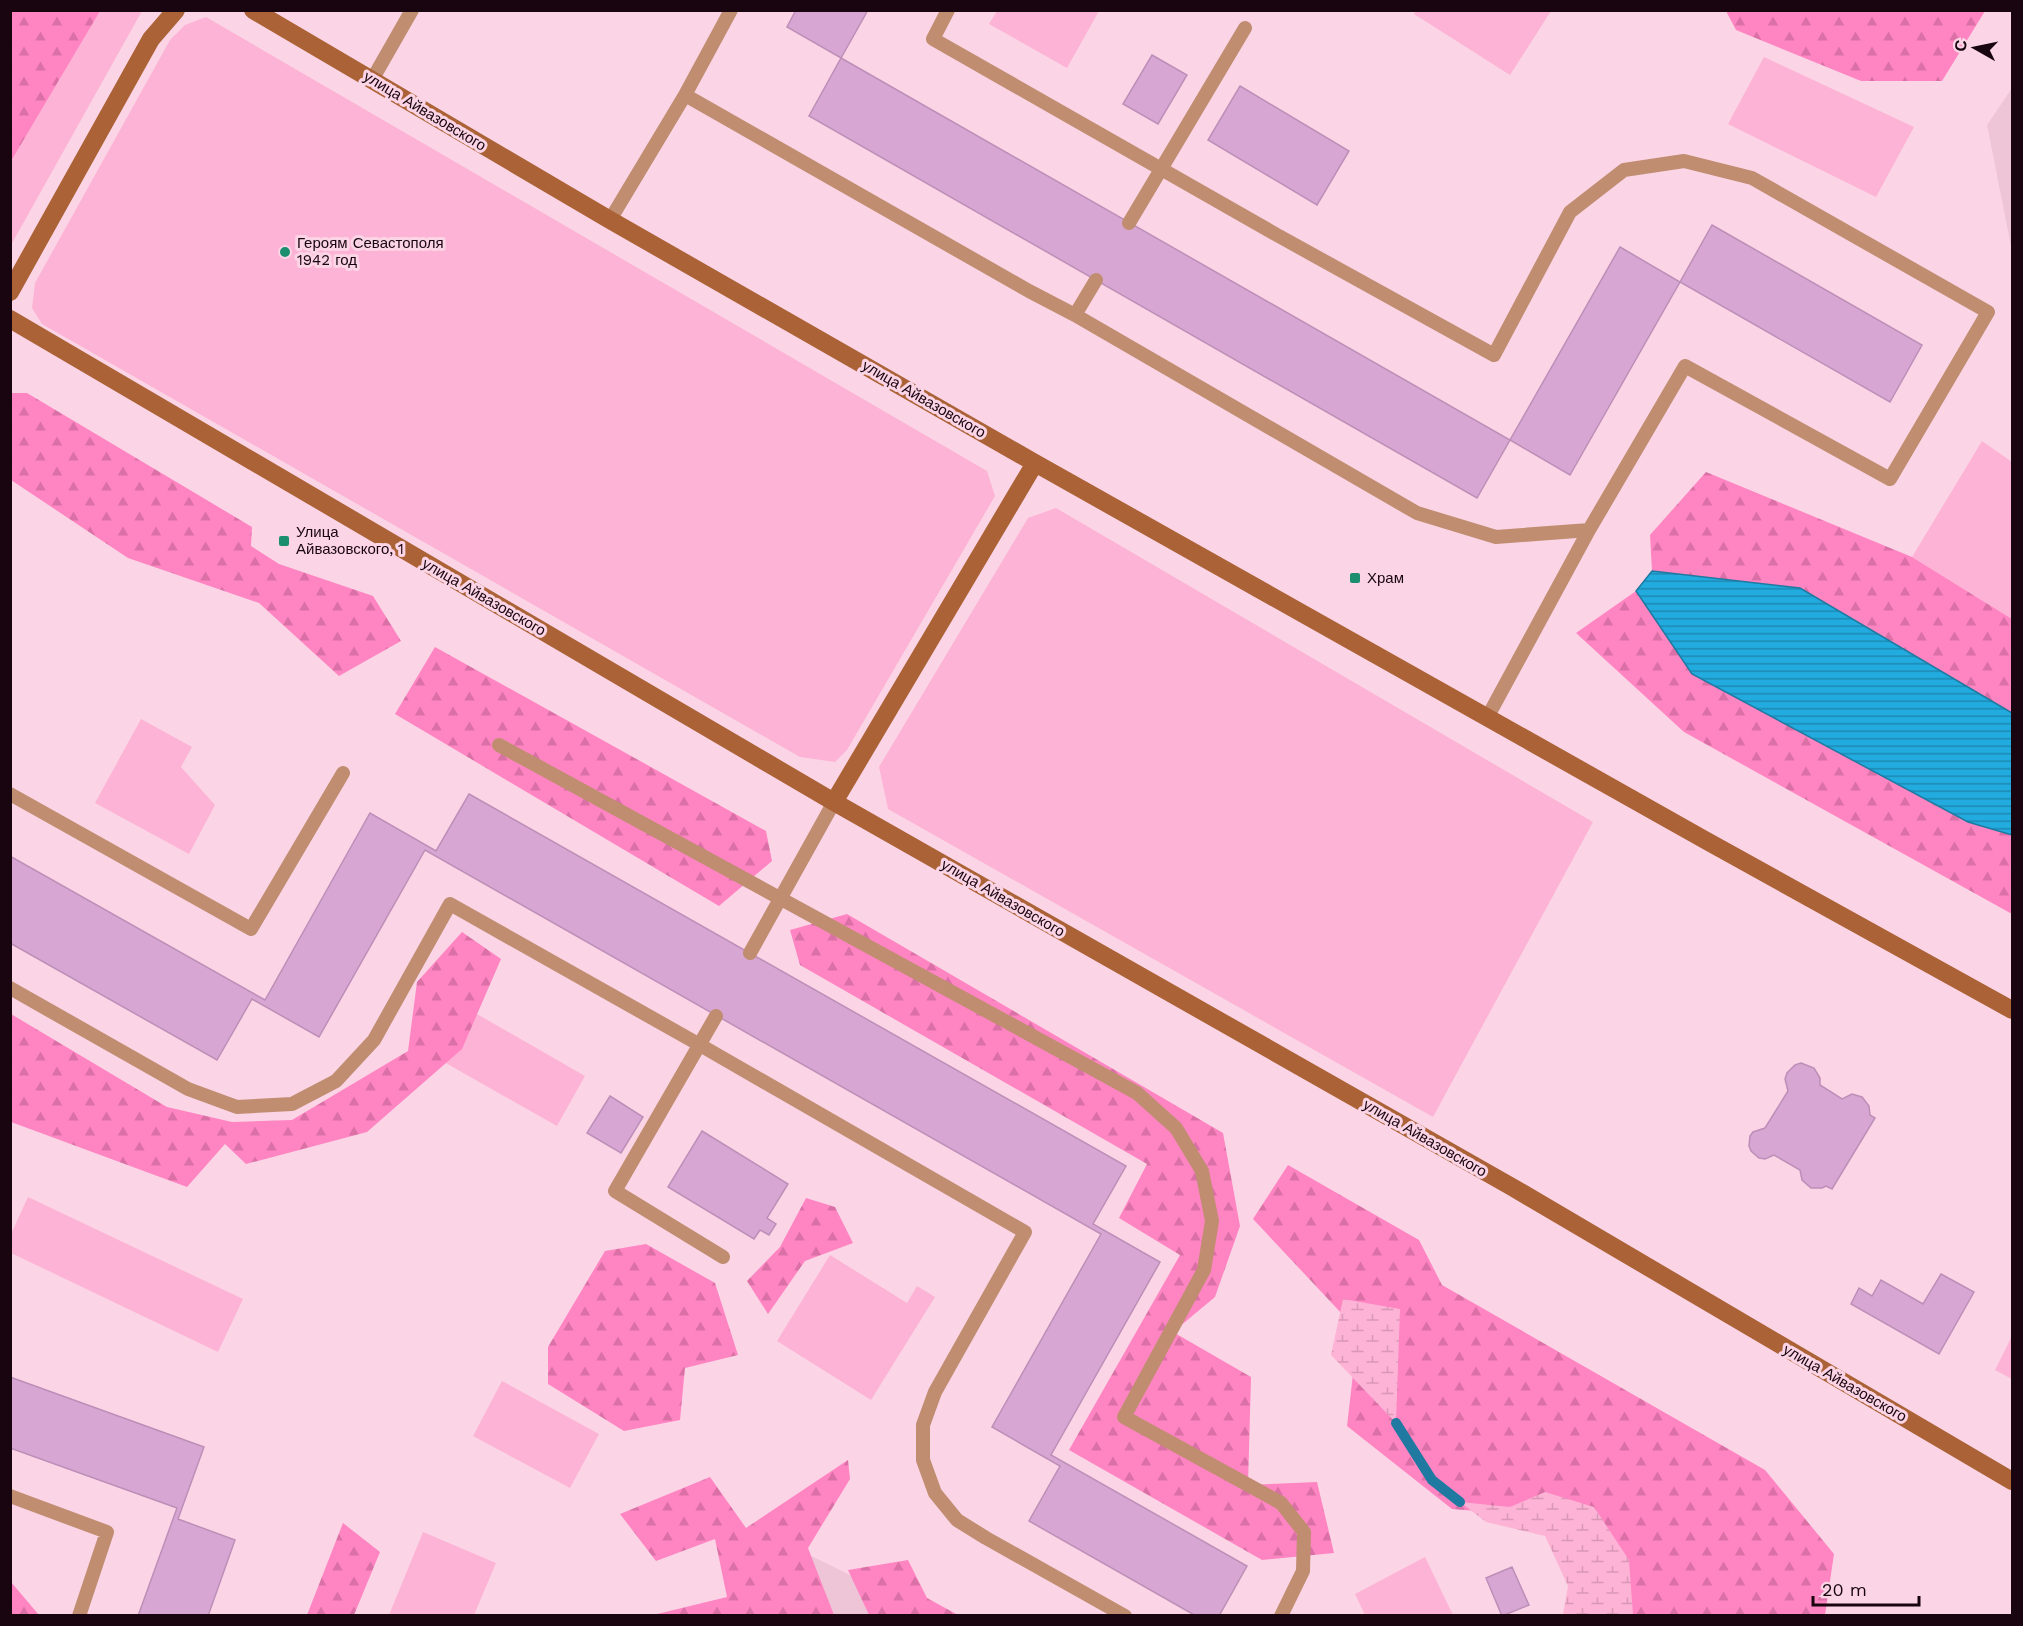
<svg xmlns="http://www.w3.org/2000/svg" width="2023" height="1626" font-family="'Work Sans',sans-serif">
<defs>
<pattern id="forest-firs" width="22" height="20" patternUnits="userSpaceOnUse" patternTransform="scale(1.5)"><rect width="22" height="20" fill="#ff84c2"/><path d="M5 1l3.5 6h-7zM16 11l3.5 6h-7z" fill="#da70a6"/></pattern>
<pattern id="wetland-marsh" width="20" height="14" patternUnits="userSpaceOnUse" patternTransform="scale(1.5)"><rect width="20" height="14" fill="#fdb3d5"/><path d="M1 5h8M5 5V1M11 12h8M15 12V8" fill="none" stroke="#d898b6"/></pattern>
<pattern id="water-rules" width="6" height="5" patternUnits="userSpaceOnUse" patternTransform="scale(1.5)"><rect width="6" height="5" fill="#22abde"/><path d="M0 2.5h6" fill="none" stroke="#1d89b2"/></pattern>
</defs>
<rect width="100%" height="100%" fill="#fbd5e6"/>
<path fill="#eec4d7" d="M 2012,88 L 2012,251 L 1987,125 Z
M 805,1553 L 838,1569 L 926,1615 L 726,1616 Z"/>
<path fill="#fdb3d5" d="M 1416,10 L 1551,10 L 1551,11 L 1510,75 L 1414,14 Z
M 11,11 L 142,11 L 11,245 Z
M 997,11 L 997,10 L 1099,11 L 1067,68 L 989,24 Z
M 206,17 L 987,471 L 995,496 L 847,750 L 835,762 L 800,757 L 42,324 L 32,308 L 35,283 L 170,40 L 185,25 Z
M 1764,57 L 1914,127 L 1876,197 L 1728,124 Z
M 1982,441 L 2012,462 L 2012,619 L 1912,557 Z
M 1056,508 L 1593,822 L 1433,1117 L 888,809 L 879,767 L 1028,518 Z
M 141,719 L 192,747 L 181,767 L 215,805 L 189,854 L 95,803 Z
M 449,998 L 585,1076 L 557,1126 L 421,1049 Z
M 28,1197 L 243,1299 L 218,1352 L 11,1253 L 11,1234 Z
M 830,1255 L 907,1303 L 917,1286 L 935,1297 L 871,1400 L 777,1341 Z
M 2012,1336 L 2012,1379 L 1995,1370 Z
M 502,1381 L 599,1434 L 570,1488 L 473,1436 Z
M 423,1532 L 496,1563 L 474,1615 L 389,1615 Z
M 1425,1557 L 1453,1615 L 1365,1615 L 1355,1594 Z"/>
<path fill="url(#forest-firs)" d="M 11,10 L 100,11 L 11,161 L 10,11 Z
M 1726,11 L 1985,11 L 1942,81 L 1861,81 L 1736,30 Z
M 11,393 L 27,393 L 252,527 L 251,546 L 279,564 L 373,596 L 401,641 L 339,676 L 259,603 L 128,558 L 11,480 Z
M 1706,472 L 1912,557 L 2012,619 L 2012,713 L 1800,588 L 1652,571 L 1650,535 Z
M 1636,591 L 1692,674 L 1967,822 L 2012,835 L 2012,914 L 1684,732 L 1576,633 Z
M 435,647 L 766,831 L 772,861 L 719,906 L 395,714 Z
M 847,914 L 1223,1133 L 1240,1226 L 1215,1297 L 1173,1332 L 1251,1377 L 1248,1485 L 1317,1482 L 1334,1553 L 1262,1560 L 1069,1450 L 1180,1255 L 1119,1218 L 1147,1164 L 800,965 L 790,930 Z
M 462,932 L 501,959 L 462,1049 L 367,1132 L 246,1164 L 225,1144 L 187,1187 L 11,1122 L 11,1014 L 167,1107 L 232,1122 L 292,1120 L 408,1051 L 417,982 Z
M 1288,1165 L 1419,1240 L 1442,1285 L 1765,1470 L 1834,1554 L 1825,1615 L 1588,1615 L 1562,1518 L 1452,1509 L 1347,1426 L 1358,1331 L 1253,1219 Z
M 806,1198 L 835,1207 L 853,1243 L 805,1261 L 768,1314 L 747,1281 L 780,1247 Z
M 646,1244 L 715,1283 L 738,1355 L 685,1368 L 680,1420 L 624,1431 L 548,1384 L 548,1347 L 605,1251 Z
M 848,1460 L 850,1479 L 808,1548 L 834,1615 L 653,1615 L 727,1597 L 715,1539 L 656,1561 L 620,1514 L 710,1477 L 746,1528 Z
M 343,1523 L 380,1552 L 354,1615 L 307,1615 Z
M 908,1560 L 927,1598 L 958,1615 L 869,1615 L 848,1570 Z
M 11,1582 L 39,1615 L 11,1615 Z"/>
<path fill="url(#wetland-marsh)" d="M 1343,1299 L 1400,1309 L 1396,1423 L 1331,1355 Z
M 1545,1492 L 1594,1507 L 1629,1560 L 1633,1615 L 1563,1615 L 1568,1586 L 1545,1536 L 1486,1522 L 1460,1502 L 1510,1507 Z"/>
<path fill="url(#water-rules)" stroke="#1f79a0" stroke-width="1.5" d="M 1652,571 L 1800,588 L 2012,713 L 2012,835 L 1968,822 L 1692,674 L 1636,591 Z"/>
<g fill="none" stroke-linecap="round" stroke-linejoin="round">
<path stroke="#1f79a0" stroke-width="10" d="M 1396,1423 L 1432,1480 L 1460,1502"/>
</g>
<path fill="#d7a6d2" stroke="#bd8eb8" stroke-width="1.5" d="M 796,10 L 868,10 L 841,58 L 787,27 Z
M 1152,55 L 1187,75 L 1158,124 L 1123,104 Z
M 841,58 L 1510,440 L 1477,498 L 809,116 Z
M 1240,86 L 1349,151 L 1317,205 L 1208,140 Z
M 1712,225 L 1922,345 L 1890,402 L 1680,282 Z
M 1620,247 L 1680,282 L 1570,475 L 1510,440 Z
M 469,794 L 1126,1166 L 1093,1224 L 1160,1262 L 1051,1455 L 1247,1566 L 1219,1616 L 1196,1616 L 1029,1521 L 1060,1466 L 992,1427 L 1101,1234 L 425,850 L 319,1037 L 252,999 L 217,1060 L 10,943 L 10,856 L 265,1000 L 370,813 L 436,851 Z
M 1801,1063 L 1814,1068 L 1820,1078 L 1820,1085 L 1842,1099 L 1852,1094 L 1862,1097 L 1869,1106 L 1870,1115 L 1875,1118 L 1832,1189 L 1826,1186 L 1822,1188 L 1811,1188 L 1802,1180 L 1800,1170 L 1774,1155 L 1765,1159 L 1759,1158 L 1751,1151 L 1749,1146 L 1750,1136 L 1753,1132 L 1765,1128 L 1788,1091 L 1785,1079 L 1787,1073 L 1795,1065 Z
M 610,1096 L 643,1117 L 621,1153 L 587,1133 Z
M 702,1131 L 788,1184 L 767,1218 L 776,1224 L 769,1235 L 760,1230 L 754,1239 L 668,1187 Z
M 1941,1274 L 1974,1292 L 1939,1354 L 1851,1304 L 1859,1288 L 1872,1296 L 1881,1280 L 1923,1304 Z
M 10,1377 L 204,1447 L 178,1519 L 235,1540 L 208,1616 L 138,1616 L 177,1508 L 10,1448 Z
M 1512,1567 L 1529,1605 L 1502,1616 L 1486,1578 Z"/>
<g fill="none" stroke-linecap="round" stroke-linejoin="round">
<path stroke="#c08d71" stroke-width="14" d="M 948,10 L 933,39 L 1277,235 L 1494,355 L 1570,212 L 1624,170 L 1684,161 L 1752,178 L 1988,312 L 1890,479 L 1685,366 L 1589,530 L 1487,718
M 372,80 L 412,10
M 685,95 L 1029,291 L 1075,315 L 1417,513 L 1496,537 L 1589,530
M 610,220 L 685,95 L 731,10
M 1129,223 L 1245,28
M 1075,315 L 1096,280
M 499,745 L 1137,1093 L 1176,1128 L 1202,1171 L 1212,1221 L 1204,1270 L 1124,1417 L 1281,1503 L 1304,1532 L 1303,1571 L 1281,1616
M 10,794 L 251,929 L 343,773
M 750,953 L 834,802
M 10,988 L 188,1089 L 237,1107 L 292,1104 L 336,1081 L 374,1040 L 450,904 L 700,1045 L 1025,1232 L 935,1392 L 923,1425 L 923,1460 L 935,1493 L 957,1520 L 986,1538 L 1125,1616
M 716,1016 L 615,1191 L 723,1257
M 10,1496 L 107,1532 L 79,1616"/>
<path stroke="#ab6236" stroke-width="18" d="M 253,10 L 610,220 L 1035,463 L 1705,840 L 2012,1010
M 10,292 L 151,39 L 176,10
M 10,319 L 834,802 L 1512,1187 L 2012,1481
M 834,802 L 1035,463"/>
</g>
<g fill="#1b8e70" stroke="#fbd5e6" stroke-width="2">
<circle cx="285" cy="252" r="6"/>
<rect x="278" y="535" width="12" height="12" rx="3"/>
<rect x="1349" y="572" width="12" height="12" rx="3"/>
</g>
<g text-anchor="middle" stroke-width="6" stroke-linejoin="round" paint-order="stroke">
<g font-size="15" fill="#19050f" stroke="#fbd5e6">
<text transform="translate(425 111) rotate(31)" y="5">улица Айвазовского</text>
<text transform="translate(924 399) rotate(30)" y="5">улица Айвазовского</text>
<text transform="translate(484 597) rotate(30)" y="5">улица Айвазовского</text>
<text transform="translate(1003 898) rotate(30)" y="5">улица Айвазовского</text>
<text transform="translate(1425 1138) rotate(30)" y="5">улица Айвазовского</text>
<text transform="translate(1845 1383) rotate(30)" y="5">улица Айвазовского</text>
</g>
<g font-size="15" fill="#19050f" stroke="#fbd5e6" text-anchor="start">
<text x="297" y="248">Героям Севастополя<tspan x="297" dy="17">1942 год</tspan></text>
<text x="296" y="537">Улица<tspan x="296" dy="17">Айвазовского, 1</tspan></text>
<text x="1367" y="583">Храм</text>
</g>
</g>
<rect width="2023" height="1626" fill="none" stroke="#19050f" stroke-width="24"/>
<g transform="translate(1975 48) rotate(279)" stroke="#fbd5e6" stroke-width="4.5" paint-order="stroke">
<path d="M0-4.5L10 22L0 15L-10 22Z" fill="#19050f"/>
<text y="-9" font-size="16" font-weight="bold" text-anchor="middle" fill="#19050f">С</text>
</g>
<path d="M1813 1596v9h106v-9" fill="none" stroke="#19050f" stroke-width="3"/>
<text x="1822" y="1596" font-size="18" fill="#19050f" stroke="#fbd5e6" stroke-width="4.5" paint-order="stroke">20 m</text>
</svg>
